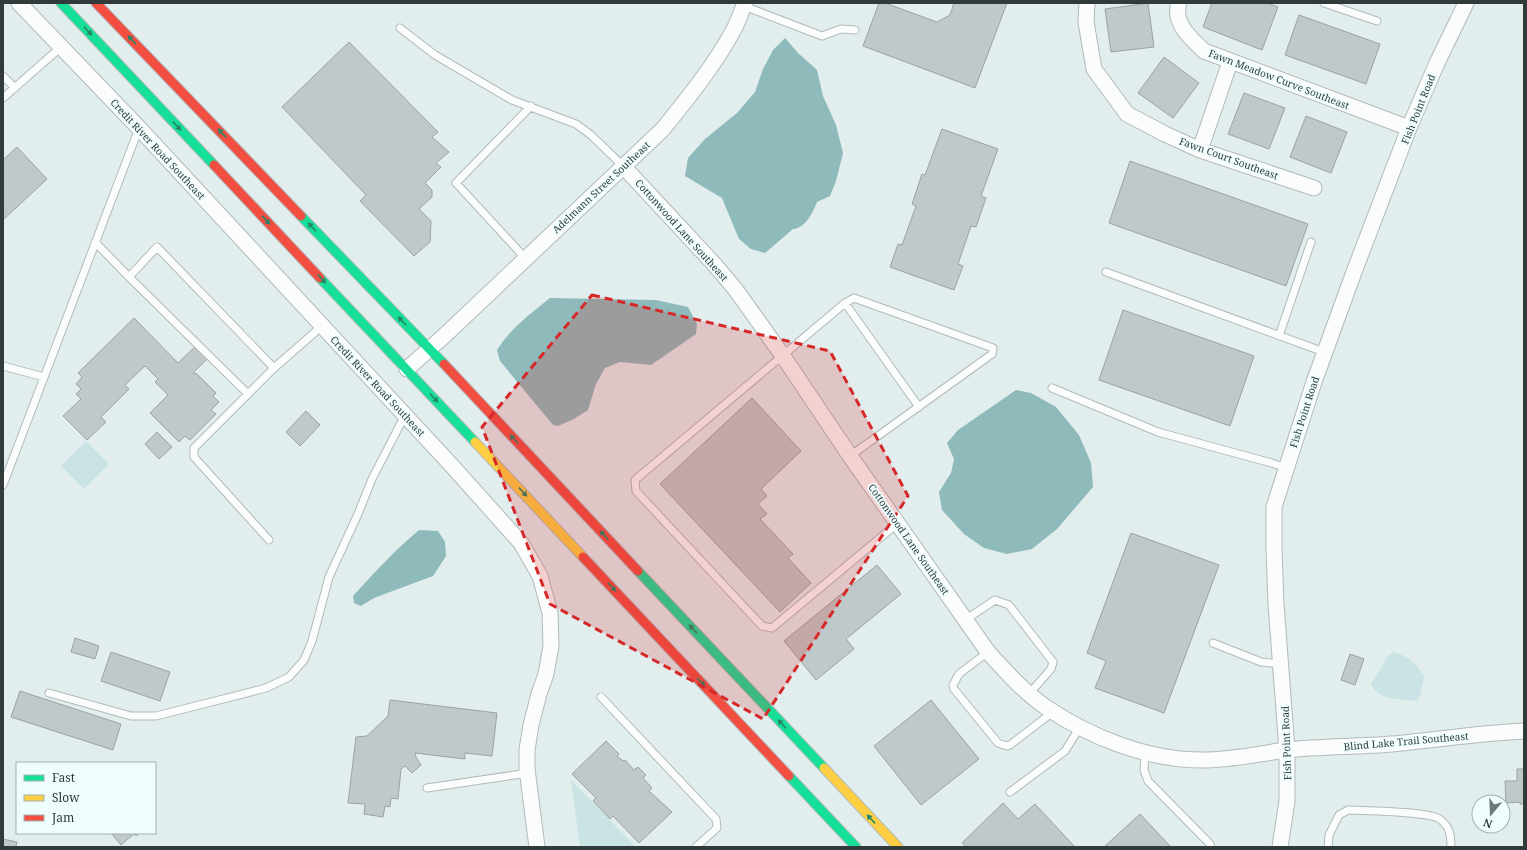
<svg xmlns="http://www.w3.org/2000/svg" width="1527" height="850" font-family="'Noto Serif',serif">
<rect width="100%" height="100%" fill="#e2eded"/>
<path fill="#cae4e5" d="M 86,441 L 109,464 L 84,489 L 61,466 Z
M 1393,652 C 1407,655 1416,663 1424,676 L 1420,696 L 1416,701 C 1401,699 1377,700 1371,684 L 1388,656 Z
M 571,780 L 636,847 L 580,847 Z"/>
<path fill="#8fbabb" d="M 785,38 L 798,53 L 817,70 L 823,96 L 836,125 L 843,153 L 836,181 L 830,196 L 817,202 C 813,212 806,228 793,229 L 765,253 L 751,249 L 739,239 L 722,198 L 685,176 L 688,158 L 705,139 L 737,113 L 755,92 L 763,69 L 773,50 Z
M 550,298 L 656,300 L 688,307 L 697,324 L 696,334 L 651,365 L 620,362 L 605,368 L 596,384 L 588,410 L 574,419 L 558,426 L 553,425 L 500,361 L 497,350 C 511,328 530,314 550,298 Z
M 1016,390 L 1031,393 L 1056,407 L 1079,435 L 1091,463 L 1093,487 L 1057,529 L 1032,549 L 1007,554 L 984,548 L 964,534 L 942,510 L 939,492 L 951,473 L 954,459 L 947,443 L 958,430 Z
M 419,530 L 438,531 L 445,542 L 446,556 L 433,576 L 374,598 L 361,606 L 354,603 L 353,596 C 374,573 395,550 419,530 Z"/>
<path fill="#c0c9c9" stroke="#9aa3a3" d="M 879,3 L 885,3 L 937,22 L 950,15 L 954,3 L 1007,3 L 975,88 L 863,46 Z
M 1148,3 L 1154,47 L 1111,52 L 1105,9 Z
M 1212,3 L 1268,3 L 1278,7 L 1262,50 L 1203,27 Z
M 1299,15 L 1380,44 L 1366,84 L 1285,55 Z
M 349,42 L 438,132 L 432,137 L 449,152 L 436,163 L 441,167 L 425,183 L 432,190 L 432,197 L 419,209 L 431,221 L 430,242 L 414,256 L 360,201 L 366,195 L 282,107 Z
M 1164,57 L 1199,83 L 1173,118 L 1138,93 Z
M 1244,93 L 1285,108 L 1269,149 L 1228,134 Z
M 1306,116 L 1347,132 L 1331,173 L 1290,157 Z
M 942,129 L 998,149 L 981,196 L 986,198 L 976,227 L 971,226 L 958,264 L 963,266 L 954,290 L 890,267 L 898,244 L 902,245 L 916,206 L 912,204 L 922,174 L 925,175 Z
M 17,147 L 47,179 L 3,220 L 3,160 Z
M 1130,161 L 1308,224 L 1286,286 L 1109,223 Z
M 1123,310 L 1254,356 L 1230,426 L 1099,380 Z
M 134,318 L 178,363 L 197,345 L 209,357 L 193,373 L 195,374 L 196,373 L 216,393 L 213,396 L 219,402 L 211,410 L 216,414 L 190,440 L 185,436 L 179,442 L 150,413 L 168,395 L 155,382 L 158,379 L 145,366 L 125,385 L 129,389 L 101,417 L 106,422 L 87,440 L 63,416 L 81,399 L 76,394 L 81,389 L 76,384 L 82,377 L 78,373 Z
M 752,398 L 801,451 L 761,489 L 767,496 L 758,504 L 767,514 L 760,519 L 793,554 L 788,558 L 811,583 L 780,612 L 660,484 Z
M 306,411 L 320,425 L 300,446 L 286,432 Z
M 157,432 L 172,447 L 159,459 L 145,444 Z
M 1131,533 L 1219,565 L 1164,713 L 1095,688 L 1106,661 L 1087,653 Z
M 877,565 L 901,594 L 846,639 L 854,649 L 816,680 L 784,641 Z
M 75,638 L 99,646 L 95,659 L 71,652 Z
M 111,652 L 170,672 L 160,701 L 101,681 Z
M 1350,654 L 1364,659 L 1355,685 L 1341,680 Z
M 20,691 L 121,724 L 113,750 L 11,717 Z
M 390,700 L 497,713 L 492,756 L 465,753 L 465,759 L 415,753 L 416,757 L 421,765 L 412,773 L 405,766 L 401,769 L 398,799 L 391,798 L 390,807 L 385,806 L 383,817 L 364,814 L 365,804 L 348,803 L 356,737 L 367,736 L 388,716 Z
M 931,700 L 979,759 L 921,805 L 874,746 Z
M 606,741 L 619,754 L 617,756 L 623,761 L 625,760 L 634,770 L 638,767 L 646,775 L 643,778 L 652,788 L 649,791 L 672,812 L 639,843 L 613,816 L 610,819 L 593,801 L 596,798 L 572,774 Z
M 1517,769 L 1524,769 L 1524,804 L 1520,804 L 1520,802 L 1506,803 L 1505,781 L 1517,781 Z
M 1003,803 L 1018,819 L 1035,804 L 1075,847 L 966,847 L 962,843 Z
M 1140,814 L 1171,847 L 1104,847 Z
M 111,833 L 140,833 L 136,836 L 134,834 L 121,845 Z
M 3,839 L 17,842 L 16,847 L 3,847 Z"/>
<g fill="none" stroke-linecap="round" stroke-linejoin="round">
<defs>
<path id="lane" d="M 1324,3 L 1377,21
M 744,6 L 822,36 L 841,29 L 855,30
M 400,28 L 435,55 L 512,100 L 576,124 L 591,135 L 623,166
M 3,76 L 15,88
M 3,98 L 61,47
M 95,242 L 129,277 L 157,247 L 274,368 L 322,326
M 526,259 L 456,183 L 531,106
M 1106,272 L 1324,352
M 129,277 L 248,394 L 274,368
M 845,303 L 919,407
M 1279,336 L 1311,242
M 3,366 L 44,377
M 1052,388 L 1158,432 L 1268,462 L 1287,468
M 248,394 L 194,448 L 194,457 L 269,540
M 850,456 L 992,354 L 993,348 L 854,298 L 845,303 L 635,480 L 636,491 L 762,626 L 772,628 L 898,523
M 3,485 L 139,128
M 965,620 L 995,600 L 1009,605 L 1053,662 L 1051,669 L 1029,694
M 1213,643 L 1261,662 L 1281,664
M 988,652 L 959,674 L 953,685 L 954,689 L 998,743 L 1007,746 L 1010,745 L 1053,712
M 49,693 L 131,716 L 156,716 L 266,688 L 289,677 L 304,660 L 312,641 L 329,577 L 358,514 L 372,479 L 405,415
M 601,697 L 716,819 L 717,828 L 696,847
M 1145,752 L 1144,770 L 1148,781 L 1210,844 L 1211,847
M 427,788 L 528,773
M 1010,792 L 1065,751 L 1080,727
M 1328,847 L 1329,835 L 1339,815 L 1348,810 C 1365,811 1431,811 1441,820 C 1450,828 1451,835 1451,847"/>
<path id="street" d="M 19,3 L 139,128 L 453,467 L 521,543 L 540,576 L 550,613 L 551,646 L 546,674 L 539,694 L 531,725 L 527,750 L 527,769 L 537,847
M 1087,3 L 1086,22 L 1094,69 L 1127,114 L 1165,134 L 1200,150 L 1314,188
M 1179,3 C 1172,22 1191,39 1204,51 L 1409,128
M 1200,150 L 1230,62
M 623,166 L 714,264 L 736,290 L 783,356 L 850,456 L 988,652 C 1006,672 1025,693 1047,708 C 1092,738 1148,760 1202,760 C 1231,760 1258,754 1286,750 C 1321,746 1357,747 1392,744 C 1436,740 1480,733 1524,731
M 407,369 L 444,336 L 663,129 C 688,98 714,66 733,31 C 738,22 741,12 745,3
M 1280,847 L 1287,801 L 1287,750 L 1276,604 L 1274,550 L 1274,507 L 1314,382 L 1354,272 L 1409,128 L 1437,63 L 1466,3"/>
<path id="fast" d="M 61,3 L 214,165
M 301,216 L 444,364
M 320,278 L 475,442
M 638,571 L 824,768
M 789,776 L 856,847"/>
<path id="slow" d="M 475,442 L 583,557
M 824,768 L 898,847"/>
<path id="jam" d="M 96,3 L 301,216
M 214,165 L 320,278
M 444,364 L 638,571
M 583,557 L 789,776"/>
</defs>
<use href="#lane" stroke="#b2babb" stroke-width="9"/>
<use href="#street" stroke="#b2babb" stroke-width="17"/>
<use href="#fast" stroke="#b2babb" stroke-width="11"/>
<use href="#slow" stroke="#b2babb" stroke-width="11"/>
<use href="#jam" stroke="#b2babb" stroke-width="11"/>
<use href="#lane" stroke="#fbfcfc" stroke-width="7"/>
<use href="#street" stroke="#fbfcfc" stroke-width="15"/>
<use href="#fast" stroke="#16e098" stroke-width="9"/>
<use href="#slow" stroke="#ffcf43" stroke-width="9"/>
<use href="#jam" stroke="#f24e42" stroke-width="9"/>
</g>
<defs><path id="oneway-solid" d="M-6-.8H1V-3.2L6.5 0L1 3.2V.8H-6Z"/></defs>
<g fill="#258565">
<use href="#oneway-solid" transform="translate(88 31) rotate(47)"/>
<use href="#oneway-solid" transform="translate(132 40) rotate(-134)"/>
<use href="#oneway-solid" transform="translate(177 126) rotate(47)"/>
<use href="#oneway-solid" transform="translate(222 133) rotate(-133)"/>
<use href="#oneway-solid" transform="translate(266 220) rotate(47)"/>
<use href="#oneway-solid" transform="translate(312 227) rotate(-133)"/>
<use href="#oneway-solid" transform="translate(322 279) rotate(47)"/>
<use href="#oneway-solid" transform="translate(402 321) rotate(-134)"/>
<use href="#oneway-solid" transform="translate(434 398) rotate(47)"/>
<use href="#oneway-solid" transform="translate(514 439) rotate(-133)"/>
<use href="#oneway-solid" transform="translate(523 492) rotate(47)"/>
<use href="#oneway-solid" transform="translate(604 535) rotate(-133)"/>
<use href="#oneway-solid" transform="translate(612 587) rotate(47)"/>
<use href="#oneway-solid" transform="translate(693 629) rotate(-133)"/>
<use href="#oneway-solid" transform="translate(701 682) rotate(47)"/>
<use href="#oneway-solid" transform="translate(782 724) rotate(-133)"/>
<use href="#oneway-solid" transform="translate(871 819) rotate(-133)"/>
</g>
<path fill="#d62828" fill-opacity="0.2" stroke="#d62828" stroke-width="3" stroke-dasharray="8 5" stroke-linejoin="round" d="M 592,295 L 830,351 L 908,496 L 763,719 L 550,604 L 482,427 Z"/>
<g text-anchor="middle" stroke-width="3.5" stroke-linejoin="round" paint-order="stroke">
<g font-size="10" fill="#323b3b" stroke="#eefeff">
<text transform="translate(1279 79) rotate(21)" y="4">Fawn Meadow Curve Southeast</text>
<text transform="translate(1418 109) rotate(-68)" y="4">Fish Point Road</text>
<text transform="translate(158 149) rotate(47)" y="4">Credit River Road Southeast</text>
<text transform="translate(1229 158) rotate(20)" y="4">Fawn Court Southeast</text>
<text transform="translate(601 187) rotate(-43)" y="4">Adelmann Street Southeast</text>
<text transform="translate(682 230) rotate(48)" y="4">Cottonwood Lane Southeast</text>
<text transform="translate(378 386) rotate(47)" y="4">Credit River Road Southeast</text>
<text transform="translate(1304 412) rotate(-72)" y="4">Fish Point Road</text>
<text transform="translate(909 539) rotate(55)" y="4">Cottonwood Lane Southeast</text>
<text transform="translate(1406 741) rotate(-5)" y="4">Blind Lake Trail Southeast</text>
<text transform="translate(1286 743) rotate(-92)" y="4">Fish Point Road</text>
</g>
</g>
<rect width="1527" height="850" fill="none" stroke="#323b3b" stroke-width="8"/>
<rect x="16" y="762" width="140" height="72" fill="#eefeff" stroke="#a3b0b1"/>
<rect x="24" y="775" width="20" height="6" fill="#16e098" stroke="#a3b0b1"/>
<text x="52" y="782" font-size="12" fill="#323b3b">Fast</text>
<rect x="24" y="795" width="20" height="6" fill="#ffcf43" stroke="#a3b0b1"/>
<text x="52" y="802" font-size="12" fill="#323b3b">Slow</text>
<rect x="24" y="815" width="20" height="6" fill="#f24e42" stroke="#a3b0b1"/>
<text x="52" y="822" font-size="12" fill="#323b3b">Jam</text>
<g transform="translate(1491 814) rotate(199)"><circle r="19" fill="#eefeff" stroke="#a3b0b1"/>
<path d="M0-3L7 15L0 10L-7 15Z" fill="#707979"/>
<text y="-6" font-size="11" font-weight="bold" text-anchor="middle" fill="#323b3b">N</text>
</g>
</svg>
